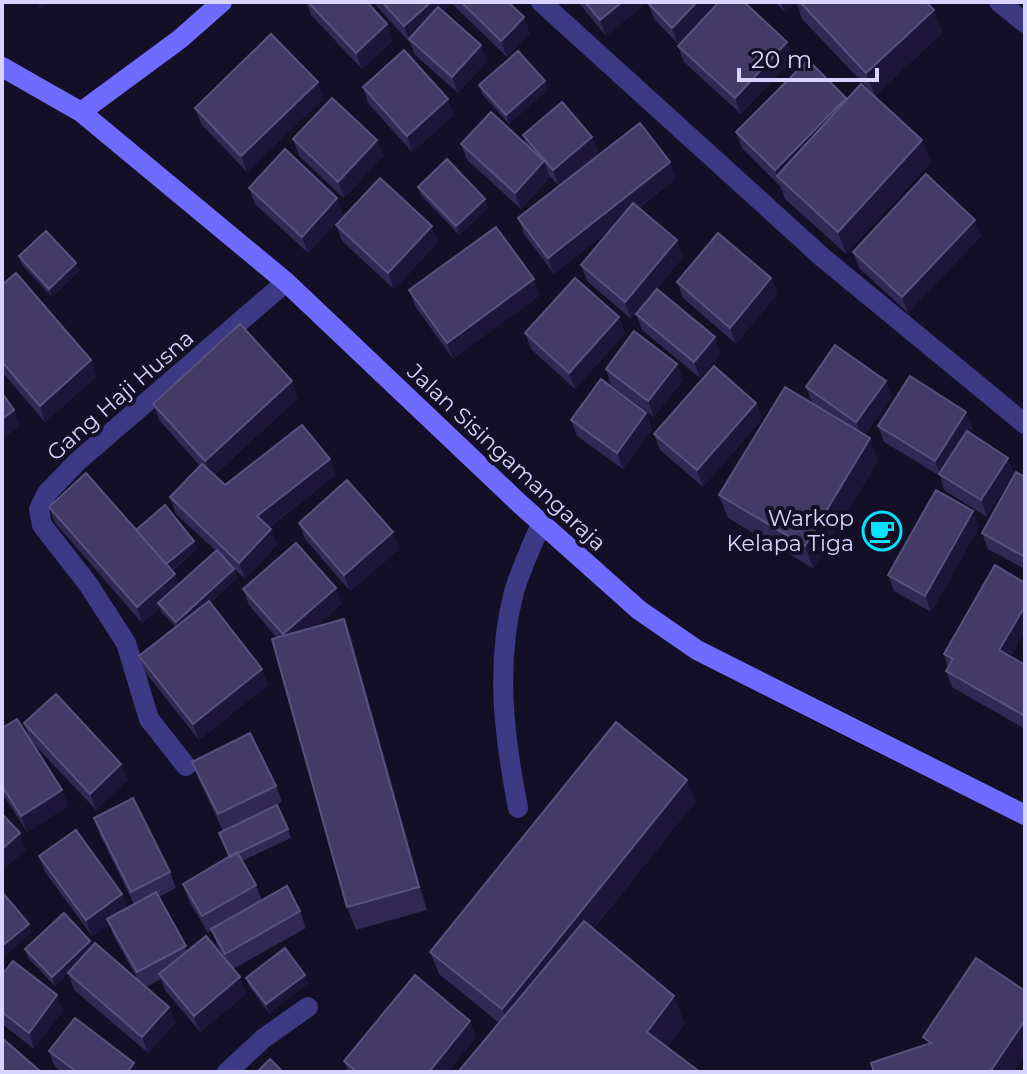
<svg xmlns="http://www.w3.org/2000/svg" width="1027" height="1074" font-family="Montserrat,sans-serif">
<rect width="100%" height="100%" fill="#130f26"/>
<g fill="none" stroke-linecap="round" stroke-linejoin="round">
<path stroke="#3d3a85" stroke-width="20" d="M 518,808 C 504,736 495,664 514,592 C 521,568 532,545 542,522"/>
<path stroke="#3d3a85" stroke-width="20" d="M 541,2 L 822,257 L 1025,424
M 999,2 L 1025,23
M 186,766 L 149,719 L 126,643 L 88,584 L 42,525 L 39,509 L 47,493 L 78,461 L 286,282
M 227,1072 L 264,1038 L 308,1007"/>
<path stroke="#6f6bff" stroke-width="20" d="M 2,67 L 81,112 L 286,282 L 520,504 L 639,610 L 697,650 L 1025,815
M 81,112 L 180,39 L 222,2"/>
</g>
<path fill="#312854" d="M 306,2 L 367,2 L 387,24 L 393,40 L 362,69 L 311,15 Z
M 373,2 L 448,2 L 449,6 L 444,12 L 487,61 L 458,93 L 415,55 L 410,43 Z
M 450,2 L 508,2 L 530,33 L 507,57 Z
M 578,2 L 647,2 L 606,36 Z
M 744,2 L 793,58 L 741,114 L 684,62 L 678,46 L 709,12 L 678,44 L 654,19 L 648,3 Z
M 775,2 L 796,2 L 784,12 Z
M 796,2 L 926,2 L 934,10 L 942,33 L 875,96 L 802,19 Z
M 479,85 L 548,89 L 509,124 L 482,94 Z
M 363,87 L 454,115 L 412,152 L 368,103 Z
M 324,98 L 247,172 L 201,124 L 195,108 Z
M 847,100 L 931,162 L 846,254 L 785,199 L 780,186 L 742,148 L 736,132 Z
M 523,135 L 592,137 L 598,153 L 567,180 L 676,178 L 639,208 L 683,257 L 631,319 L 587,281 L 581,265 L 611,229 L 554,274 L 524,234 L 518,218 L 559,186 L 549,175 L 550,177 L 521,209 L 467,160 L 461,144 L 527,145 Z
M 293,139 L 377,140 L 383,156 L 344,198 L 299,156 Z
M 418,187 L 488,208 L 459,235 L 421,195 Z
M 249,188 L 337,198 L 343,215 L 308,253 L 255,204 Z
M 975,220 L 981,236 L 908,313 L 859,268 L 853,252 Z
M 336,225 L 438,242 L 394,289 L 342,241 Z
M 19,256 L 76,263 L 79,271 L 52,297 L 22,265 Z
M 771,278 L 777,294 L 736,344 L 683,298 L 677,282 Z
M 2,285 L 91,360 L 97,376 L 45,422 L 2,372 Z
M 409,290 L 540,295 L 453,359 L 415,306 Z
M 636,314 L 721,353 L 700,378 L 642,330 Z
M 619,317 L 625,333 L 575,389 L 531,349 L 525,333 Z
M 677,364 L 683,380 L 654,417 L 611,385 L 606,369 Z
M 886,381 L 892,397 L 864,435 L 878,461 L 813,568 L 728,518 L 719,495 L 812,403 L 806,387 Z
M 298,398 L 214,475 L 225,485 L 330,459 L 335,475 L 269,528 L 277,545 L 245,579 L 229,564 L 234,569 L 237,578 L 210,603 L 262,669 L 268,685 L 199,740 L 145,672 L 139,656 L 176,627 L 161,612 L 160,608 L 142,623 L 55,523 L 49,507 L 136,530 L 194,541 L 197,549 L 172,571 L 179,585 L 216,551 L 176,514 L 170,497 L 200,466 L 159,420 L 153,404 Z
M 756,403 L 762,419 L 703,487 L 660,450 L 654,434 Z
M 966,412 L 972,428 L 969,433 L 987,517 L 944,490 L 940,476 L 884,442 L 878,426 Z
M 646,413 L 652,429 L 623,469 L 577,436 L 571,420 Z
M 1025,477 L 1025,569 L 988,549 L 982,533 Z
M 973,511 L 979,527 L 931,612 L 894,591 L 888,575 Z
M 299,523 L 399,549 L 350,591 L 305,539 Z
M 336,588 L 341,604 L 316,627 L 344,619 L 352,641 L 427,910 L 356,930 L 347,907 L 277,638 L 249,605 L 243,589 Z
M 944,654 L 1011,656 L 1025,665 L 1025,729 L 952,687 L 946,671 L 948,667 Z
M 24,723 L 121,764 L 127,780 L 96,810 L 30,740 L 68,806 L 27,832 L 2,793 L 2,728 L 30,739 Z
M 192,762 L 276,786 L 282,802 L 223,831 L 198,778 Z
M 687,780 L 695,802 L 593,929 L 685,1024 L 667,1047 L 499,1023 L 439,974 L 430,952 Z
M 94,818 L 170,872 L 176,888 L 159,897 L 187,951 L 224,958 L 217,945 L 212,930 L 208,933 L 189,901 L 183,884 L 229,857 L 219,833 L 288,829 L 291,838 L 242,861 L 256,885 L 262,900 L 300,911 L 306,928 L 233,969 L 246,994 L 200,1032 L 165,990 L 161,979 L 146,987 L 169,1007 L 175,1023 L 148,1053 L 74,990 L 68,973 L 70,971 L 55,986 L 28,958 L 25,949 L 90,941 L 92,946 L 138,980 L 113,935 L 109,924 L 92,936 L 45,872 L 39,856 L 127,908 L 134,904 L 100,835 Z
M 2,975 L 63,1011 L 34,1049 L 2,1024 Z
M 246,978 L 308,983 L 269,1013 L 249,986 Z
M 470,1021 L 476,1037 L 448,1072 L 348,1072 L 344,1061 Z
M 49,1051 L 138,1072 L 62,1072 L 55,1067 Z"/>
<path fill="#1d163a" d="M 37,2 L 50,2 L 40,10 Z
M 431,2 L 448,2 L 449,6 L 412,41 L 409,39 L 410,43 L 404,26 Z
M 622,2 L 647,2 L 606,36 L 600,20 Z
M 697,2 L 720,2 L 678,44 L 672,28 Z
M 781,2 L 796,2 L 784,12 Z
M 934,10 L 942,33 L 875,96 L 866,73 Z
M 524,17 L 530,33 L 507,57 L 501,41 Z
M 387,24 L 393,40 L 362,69 L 356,53 Z
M 787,42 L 793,58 L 741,114 L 735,98 Z
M 481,45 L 487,61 L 458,93 L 452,77 Z
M 545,81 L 548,89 L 509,124 L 506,115 Z
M 318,82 L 324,98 L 247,172 L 241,156 Z
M 846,98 L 852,114 L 777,176 L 775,170 Z
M 448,99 L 454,115 L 412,152 L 407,136 Z
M 592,137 L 598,153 L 559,186 L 553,170 Z
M 377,140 L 383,156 L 344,198 L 338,182 Z
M 922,140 L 931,162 L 846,254 L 838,232 Z
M 544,161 L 550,177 L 521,209 L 515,193 Z
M 670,162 L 676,178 L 554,274 L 548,258 Z
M 337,198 L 343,215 L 308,253 L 302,237 Z
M 485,199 L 488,208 L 459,235 L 456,226 Z
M 975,220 L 981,236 L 908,313 L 902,297 Z
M 432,226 L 438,242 L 394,289 L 388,273 Z
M 677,240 L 683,257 L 631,319 L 625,302 Z
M 76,263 L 79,271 L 52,297 L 49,289 Z
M 771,278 L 777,294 L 736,344 L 730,328 Z
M 534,279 L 540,295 L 453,359 L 447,343 Z
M 619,317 L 625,333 L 575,389 L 569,373 Z
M 715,337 L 721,353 L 700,378 L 694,362 Z
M 91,360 L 97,376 L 45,422 L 40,406 Z
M 677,364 L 683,380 L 654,417 L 648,401 Z
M 292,381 L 298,398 L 211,477 L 205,461 Z
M 886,381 L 892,397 L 862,438 L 856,422 Z
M 756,403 L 762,419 L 703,487 L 697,470 Z
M 14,410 L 20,426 L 2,440 L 2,419 Z
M 966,412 L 972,428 L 942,476 L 940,474 L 935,461 Z
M 646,413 L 652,429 L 623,469 L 617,453 Z
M 870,438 L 878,461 L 813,568 L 805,546 Z
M 1008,458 L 1014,474 L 987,517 L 981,500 Z
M 330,459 L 335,475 L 263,532 L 257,516 Z
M 973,511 L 979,527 L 931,612 L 925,596 Z
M 271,529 L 277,545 L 245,579 L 239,563 Z
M 393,532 L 399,549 L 350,591 L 344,575 Z
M 194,541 L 197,549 L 168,573 L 165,565 Z
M 234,569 L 237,578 L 179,630 L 176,622 Z
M 175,574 L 180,590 L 158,603 L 160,608 L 142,623 L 137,607 Z
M 336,588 L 341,604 L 289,651 L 283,634 Z
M 1025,606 L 1025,632 L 1005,666 L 999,650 Z
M 344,619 L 352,641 L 427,910 L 419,887 Z
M 262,669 L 268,685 L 199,740 L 193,724 Z
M 121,764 L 127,780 L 96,810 L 90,794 Z
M 687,780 L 695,802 L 510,1031 L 502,1009 Z
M 62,790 L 68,806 L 27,832 L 21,816 Z
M 20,833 L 26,850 L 2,871 L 2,849 Z
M 122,894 L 128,910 L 107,919 L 109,924 L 92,936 L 86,920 Z
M 29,924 L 32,933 L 2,958 L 2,946 Z
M 90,941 L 93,950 L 55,986 L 52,977 Z
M 305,975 L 308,983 L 269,1013 L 266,1004 Z
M 240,977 L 246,994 L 200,1032 L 194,1016 Z
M 57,995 L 63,1011 L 34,1049 L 29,1033 Z
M 674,996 L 685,1024 L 657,1060 L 647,1032 Z
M 169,1007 L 175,1023 L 148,1053 L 142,1037 Z
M 1025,1020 L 1025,1055 L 1014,1072 L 990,1072 Z
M 470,1021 L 476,1037 L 448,1072 L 429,1072 Z
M 134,1063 L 138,1072 L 127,1072 Z"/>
<path fill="#433a66" stroke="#5a527e" stroke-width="2" d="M 308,2 L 367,2 L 387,24 L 356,53 Z
M 382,2 L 431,2 L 404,26 Z
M 461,2 L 508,2 L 524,17 L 501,41 Z
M 585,2 L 622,2 L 600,20 Z
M 649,2 L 697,2 L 672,28 L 648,3 Z
M 719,2 L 744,2 L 787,42 L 735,98 L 678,46 Z
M 800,2 L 926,2 L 934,10 L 866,73 Z
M 438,7 L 481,45 L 452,77 L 409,39 Z
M 271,34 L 318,82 L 241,156 L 195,108 Z
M 404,50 L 448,99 L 407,136 L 363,87 Z
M 518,51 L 545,81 L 506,115 L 479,85 Z
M 808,60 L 846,98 L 775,170 L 736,132 Z
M 861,84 L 922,140 L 838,232 L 777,176 Z
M 332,98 L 377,140 L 338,182 L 293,139 Z
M 562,102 L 592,137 L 553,170 L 523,135 Z
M 491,112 L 544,161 L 515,193 L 461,144 Z
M 640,123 L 670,162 L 548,258 L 518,218 Z
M 285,149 L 337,198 L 302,237 L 249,188 Z
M 447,159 L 485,199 L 456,226 L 418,187 Z
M 926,174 L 975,220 L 902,297 L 853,252 Z
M 380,178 L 432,226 L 388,273 L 336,225 Z
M 633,203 L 677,240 L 625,302 L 581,265 Z
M 496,227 L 534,279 L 447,343 L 409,290 Z
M 46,231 L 76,263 L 49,289 L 19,256 Z
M 718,233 L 771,278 L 730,328 L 677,282 Z
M 16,273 L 91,360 L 40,406 L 2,362 L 2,285 Z
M 575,278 L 619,317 L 569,373 L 525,333 Z
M 657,289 L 715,337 L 694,362 L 636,314 Z
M 240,324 L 292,381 L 205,461 L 153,404 Z
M 634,331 L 677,364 L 648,401 L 606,369 Z
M 835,345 L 886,381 L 856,422 L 806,387 Z
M 714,366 L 756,403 L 697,470 L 654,434 Z
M 910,376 L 966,412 L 935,461 L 878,426 Z
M 601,379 L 646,413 L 617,453 L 571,420 Z
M 785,387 L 870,438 L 805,546 L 719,495 Z
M 2,393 L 14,410 L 2,419 Z
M 302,425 L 330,459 L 257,516 L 271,529 L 239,563 L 170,497 L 202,464 L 225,485 Z
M 967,431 L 1008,458 L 981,500 L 939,474 Z
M 1016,472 L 1025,477 L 1025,557 L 982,533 Z
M 86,473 L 175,574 L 137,607 L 49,507 Z
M 347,480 L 393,532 L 344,575 L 299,523 Z
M 936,490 L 973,511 L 925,596 L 888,575 Z
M 165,505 L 194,541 L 166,564 L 136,530 Z
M 296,543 L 336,588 L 283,634 L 243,589 Z
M 217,550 L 234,569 L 176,622 L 158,603 Z
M 995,565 L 1025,583 L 1025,606 L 999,650 L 1025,665 L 1025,716 L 946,671 L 953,659 L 944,654 Z
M 209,601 L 262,669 L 193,724 L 139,656 Z
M 344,619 L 419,887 L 347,907 L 272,639 Z
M 56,694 L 121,764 L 90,794 L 24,723 Z
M 17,719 L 62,790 L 21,816 L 2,786 L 2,728 Z
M 616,722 L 687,780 L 502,1009 L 430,952 Z
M 250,733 L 276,786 L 218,814 L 192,762 Z
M 133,798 L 170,872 L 131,892 L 94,818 Z
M 277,805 L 288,829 L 230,857 L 219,833 Z
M 2,814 L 20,833 L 2,849 Z
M 76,830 L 122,894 L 86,920 L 39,856 Z
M 237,852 L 256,885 L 202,916 L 183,884 Z
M 287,886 L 300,911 L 225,954 L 211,929 Z
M 2,892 L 29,924 L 2,946 Z
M 156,892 L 186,946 L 137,972 L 107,919 Z
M 64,913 L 90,941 L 52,977 L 25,949 Z
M 584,921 L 674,996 L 647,1032 L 700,1072 L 458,1072 Z
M 206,936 L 240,977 L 194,1016 L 159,974 Z
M 95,943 L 169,1007 L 142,1037 L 68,973 Z
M 285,948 L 305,975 L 266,1004 L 246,978 Z
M 976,958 L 1025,991 L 1025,1020 L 990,1072 L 874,1072 L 871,1063 L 931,1043 L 923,1037 Z
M 13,961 L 57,995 L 29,1033 L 2,1012 L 2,975 Z
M 415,975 L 470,1021 L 429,1072 L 357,1072 L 344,1061 Z
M 75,1018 L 134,1063 L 127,1072 L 77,1072 L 49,1051 Z
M 2,1038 L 41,1072 L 2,1072 Z
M 270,1059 L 283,1072 L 257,1072 Z"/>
<defs>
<symbol id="cafe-ring" viewBox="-11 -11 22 22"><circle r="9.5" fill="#130f26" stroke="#00e5ff" stroke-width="1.5"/><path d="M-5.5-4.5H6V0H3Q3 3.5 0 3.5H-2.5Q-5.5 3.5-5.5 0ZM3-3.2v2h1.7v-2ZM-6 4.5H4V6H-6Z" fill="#00e5ff"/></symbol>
</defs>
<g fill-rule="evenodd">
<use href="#cafe-ring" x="860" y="509" width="44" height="44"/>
</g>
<g text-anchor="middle" stroke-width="8" stroke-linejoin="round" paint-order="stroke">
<g font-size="22" fill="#d9d4ff" stroke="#130f26">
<text transform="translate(120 395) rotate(-41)" y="8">Gang Haji Husna</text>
<text transform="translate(507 457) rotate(43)" y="8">Jalan Sisingamangaraja</text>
</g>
<g font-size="22" fill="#d9d4ff" stroke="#130f26" text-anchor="end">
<text x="854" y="526">Warkop<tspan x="854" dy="25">Kelapa Tiga</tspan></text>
</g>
</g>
<rect width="1027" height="1074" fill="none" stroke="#d9d4ff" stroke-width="8"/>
<path d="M739 68v12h138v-12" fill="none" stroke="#d9d4ff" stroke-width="4"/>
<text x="751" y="68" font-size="24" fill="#d9d4ff" stroke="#130f26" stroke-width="6" paint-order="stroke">20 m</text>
</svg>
